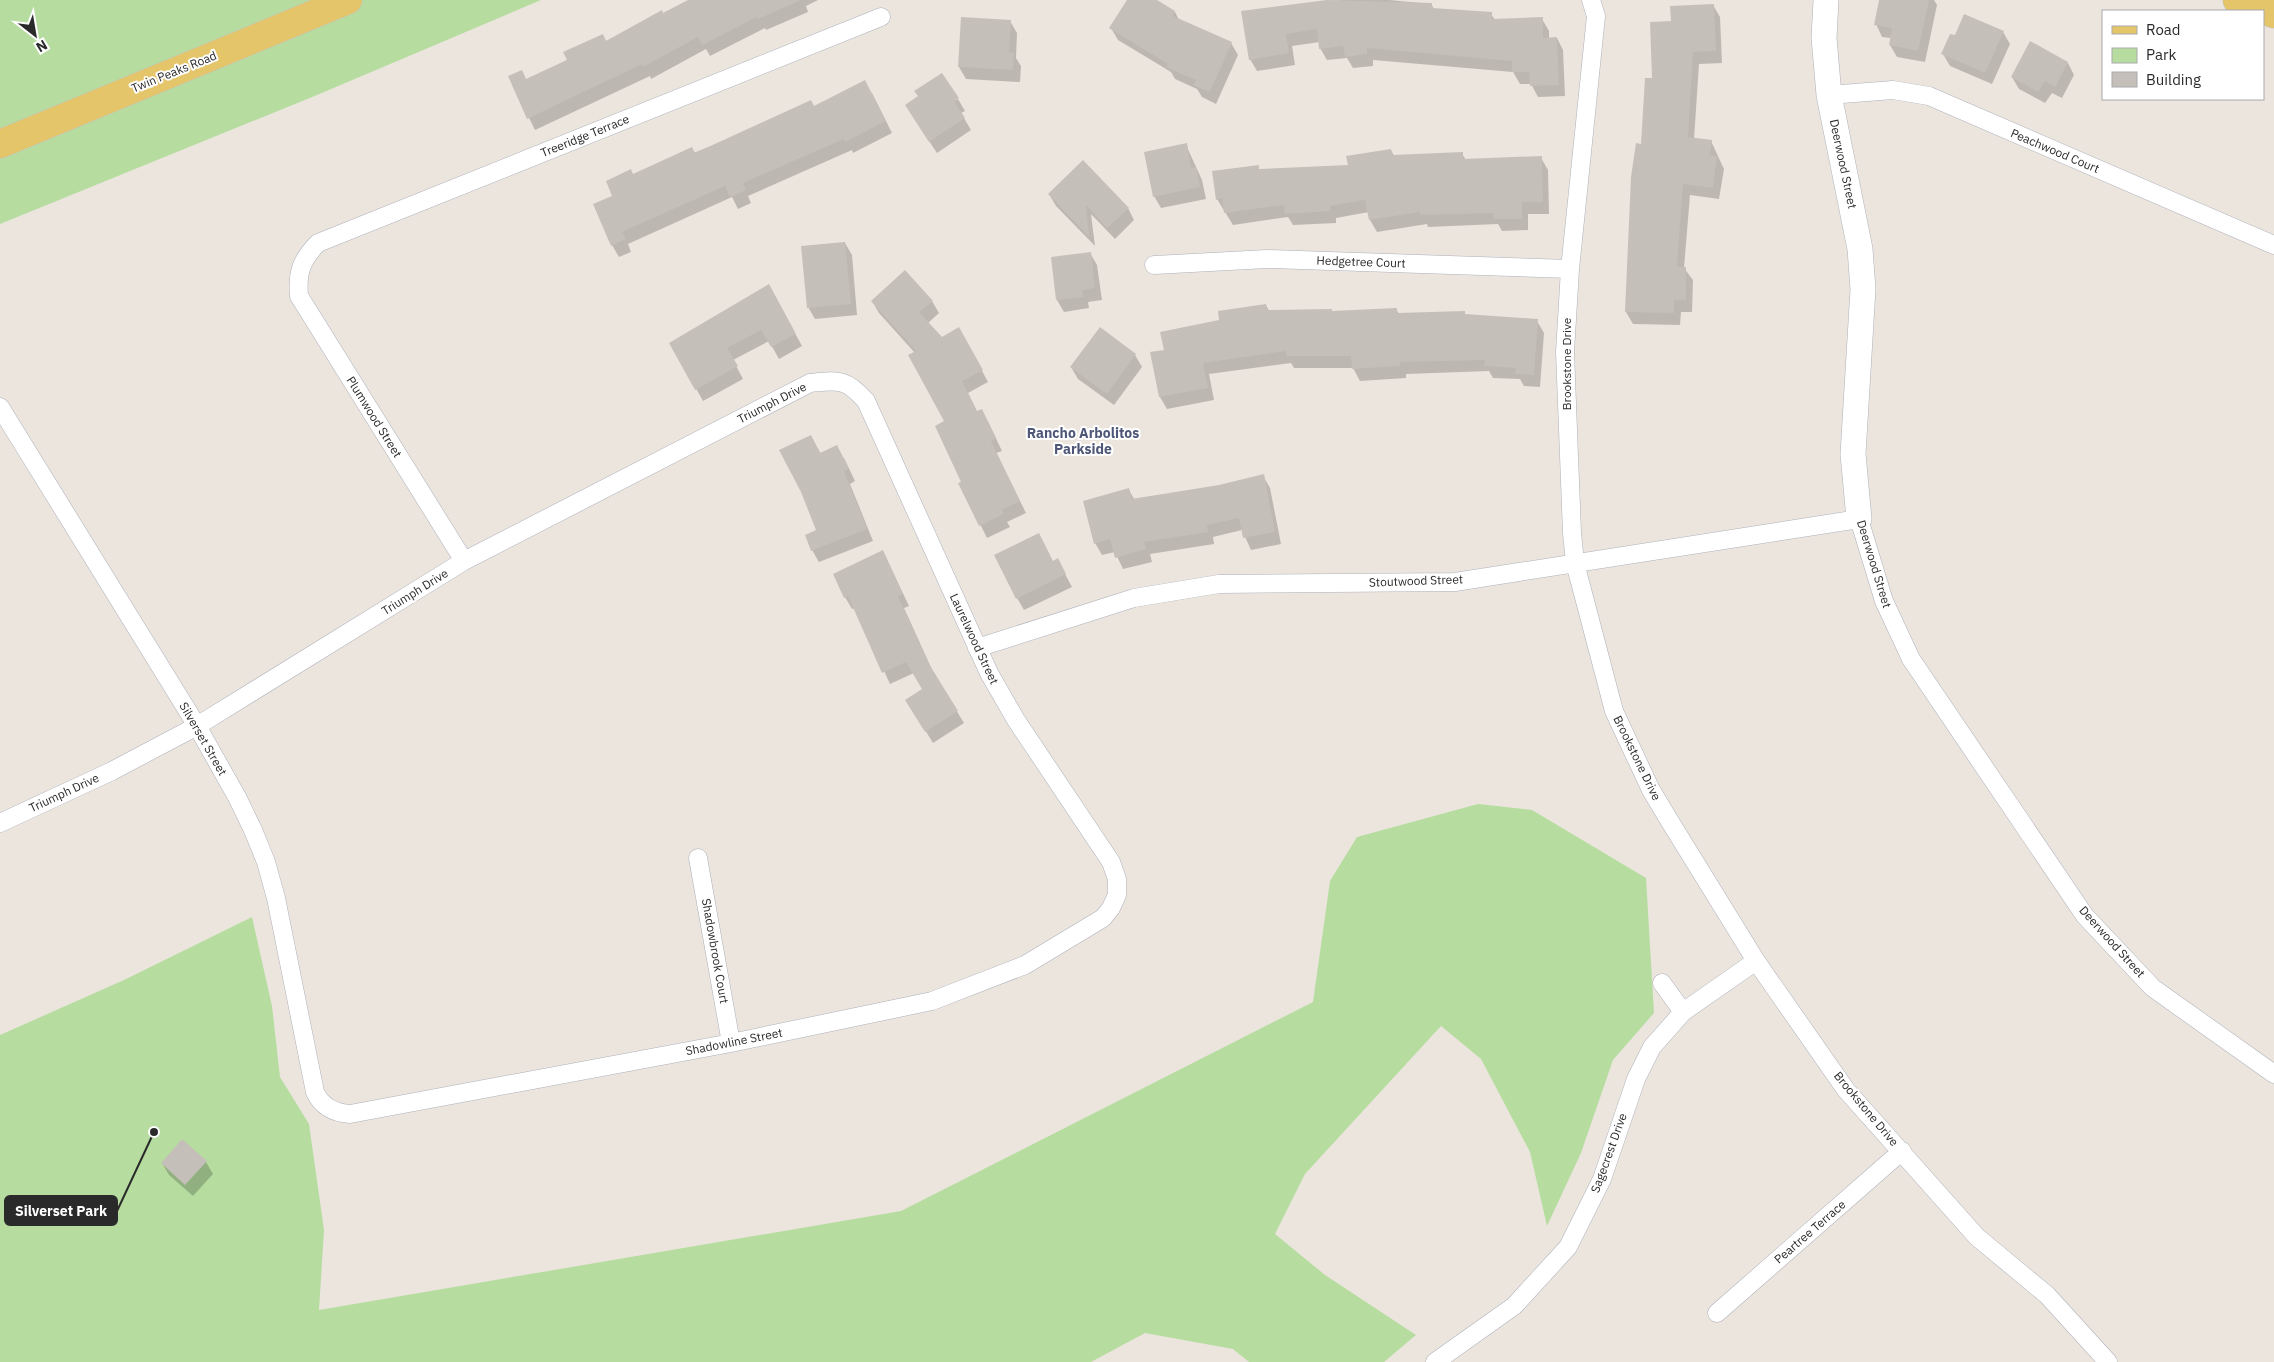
<svg xmlns="http://www.w3.org/2000/svg" width="2274" height="1362" font-family="'IBM Plex Sans',sans-serif">
<rect width="100%" height="100%" fill="#ebe5de"/>
<path fill="#b6dd9f" d="M 0,0 L 541,0 L 317,95 L 0,224 Z
M 1478,804 L 1532,810 L 1646,878 L 1654,1013 L 1613,1060 L 1581,1153 L 1547,1226 L 1530,1152 L 1481,1059 L 1441,1026 L 1305,1174 L 1275,1234 L 1325,1275 L 1416,1335 L 1384,1362 L 1249,1362 L 1233,1349 L 1145,1333 L 1091,1362 L 0,1362 L 0,1035 L 124,980 L 252,917 L 272,1006 L 280,1077 L 309,1124 L 324,1230 L 319,1310 L 901,1211 L 1313,1002 L 1330,881 L 1357,837 Z"/>
<path fill="#0003" d="M 690,0 L 818,0 L 806,6 L 808,12 L 766,30 L 765,28 L 710,56 L 706,49 L 651,79 L 650,76 L 535,130 L 509,77 L 526,80 Z
M 1128,0 L 1154,0 L 1175,12 L 1179,20 L 1231,43 L 1238,55 L 1216,104 L 1202,97 L 1197,89 L 1175,79 L 1171,72 L 1118,40 L 1111,28 Z
M 1340,0 L 1389,0 L 1431,4 L 1434,9 L 1491,14 L 1495,20 L 1542,19 L 1549,31 L 1549,39 L 1557,38 L 1563,50 L 1565,96 L 1538,97 L 1531,84 L 1520,84 L 1513,72 L 1373,60 L 1373,66 L 1353,68 L 1347,58 L 1327,60 L 1320,48 L 1320,42 L 1292,46 L 1295,65 L 1257,71 L 1250,59 L 1243,12 Z
M 1881,0 L 1934,0 L 1937,5 L 1925,62 L 1897,57 L 1890,45 L 1891,38 L 1882,37 L 1876,24 Z
M 1713,5 L 1720,17 L 1722,63 L 1699,64 L 1694,139 L 1711,141 L 1724,169 L 1719,199 L 1690,195 L 1684,268 L 1693,280 L 1692,312 L 1681,312 L 1680,325 L 1633,324 L 1626,312 L 1633,177 L 1642,145 L 1653,80 L 1672,22 Z
M 1010,21 L 1017,33 L 1016,58 L 1021,66 L 1020,82 L 966,79 L 959,67 Z
M 2003,32 L 2010,44 L 1992,84 L 1950,66 L 1943,54 L 1956,37 Z
M 2068,63 L 2074,75 L 2062,98 L 2052,93 L 2045,103 L 2019,89 L 2012,77 Z
M 872,93 L 892,133 L 853,153 L 852,150 L 748,196 L 751,203 L 738,209 L 732,197 L 628,244 L 631,252 L 619,257 L 612,245 L 614,197 L 633,176 L 814,107 Z
M 958,99 L 965,111 L 961,113 L 971,130 L 937,153 L 913,117 Z
M 1186,145 L 1202,180 L 1206,199 L 1161,208 L 1154,196 Z
M 1391,150 L 1394,156 L 1462,154 L 1466,160 L 1541,158 L 1548,170 L 1549,214 L 1528,214 L 1528,230 L 1502,231 L 1498,224 L 1428,227 L 1427,224 L 1377,232 L 1370,220 L 1369,212 L 1336,218 L 1336,223 L 1293,225 L 1288,217 L 1233,225 L 1217,199 L 1258,166 L 1260,171 L 1349,166 Z
M 1049,194 L 1128,208 L 1134,220 L 1115,239 L 1091,214 L 1095,246 L 1056,206 Z
M 845,243 L 852,255 L 857,315 L 815,319 L 808,307 Z
M 1090,253 L 1097,265 L 1102,300 L 1088,302 L 1089,308 L 1064,312 L 1057,300 Z
M 769,286 L 802,346 L 779,359 L 769,341 L 733,360 L 743,379 L 703,401 L 671,343 Z
M 872,301 L 932,301 L 939,313 L 928,323 L 942,338 L 966,341 L 988,382 L 968,393 L 977,412 L 988,422 L 1002,451 L 996,453 L 1026,513 L 1007,522 L 1010,527 L 987,538 L 960,484 L 962,482 L 946,422 L 915,353 L 879,313 Z
M 1266,305 L 1269,311 L 1333,313 L 1396,309 L 1399,314 L 1537,321 L 1544,333 L 1540,387 L 1524,386 L 1520,379 L 1493,378 L 1489,371 L 1406,374 L 1406,378 L 1360,381 L 1353,368 L 1294,368 L 1291,363 L 1209,374 L 1214,400 L 1167,409 L 1160,397 L 1152,353 L 1165,351 L 1220,321 Z
M 1135,355 L 1142,367 L 1114,405 L 1078,379 L 1071,367 Z
M 811,437 L 821,454 L 844,458 L 855,481 L 850,484 L 873,541 L 819,562 L 812,550 L 817,531 Z
M 1263,476 L 1270,488 L 1281,544 L 1251,550 L 1242,530 L 1213,537 L 1214,544 L 1150,554 L 1152,562 L 1123,569 L 1115,552 L 1102,555 L 1095,543 L 1129,490 L 1134,499 L 1219,486 Z
M 1053,562 L 1064,572 L 1072,587 L 1024,610 L 1017,598 Z
M 889,564 L 909,606 L 904,608 L 934,674 L 964,723 L 933,743 L 914,712 L 924,690 L 914,673 L 890,684 L 855,608 L 852,609 L 845,597 Z
M 182,1141 L 206,1162 L 213,1174 L 193,1196 L 169,1175 L 162,1163 Z"/>
<path fill="#c4bfb9" d="M 688,0 L 801,0 L 758,19 L 757,17 L 702,45 L 698,37 L 643,67 L 642,64 L 527,119 L 508,76 L 522,70 L 526,79 L 567,60 L 563,52 L 603,34 L 606,41 L 662,10 L 663,13 Z
M 1127,0 L 1157,0 L 1175,11 L 1173,16 L 1232,42 L 1210,92 L 1193,85 L 1196,80 L 1166,67 L 1168,64 L 1109,28 Z
M 1327,0 L 1432,3 L 1432,8 L 1492,12 L 1492,19 L 1543,17 L 1543,38 L 1557,37 L 1559,85 L 1530,86 L 1529,72 L 1512,72 L 1512,61 L 1367,48 L 1367,54 L 1345,57 L 1343,46 L 1319,49 L 1317,29 L 1286,34 L 1289,53 L 1249,60 L 1241,11 Z
M 1879,0 L 1929,0 L 1918,51 L 1889,45 L 1892,28 L 1874,25 Z
M 1714,4 L 1716,51 L 1693,52 L 1688,137 L 1712,140 L 1710,155 L 1717,156 L 1713,188 L 1683,184 L 1677,267 L 1686,267 L 1686,300 L 1674,300 L 1674,313 L 1625,312 L 1631,177 L 1636,143 L 1641,144 L 1645,78 L 1652,78 L 1650,22 L 1671,21 L 1670,6 Z
M 1964,14 L 2004,31 L 1985,73 L 1941,54 L 1950,34 L 1955,35 Z
M 961,17 L 1011,20 L 1009,52 L 1014,53 L 1013,70 L 958,67 Z
M 2030,41 L 2068,62 L 2055,87 L 2045,81 L 2038,92 L 2011,77 Z
M 942,73 L 959,98 L 954,101 L 965,118 L 929,142 L 905,105 L 918,96 L 914,91 Z
M 865,80 L 886,121 L 845,142 L 844,139 L 743,183 L 746,190 L 730,197 L 725,186 L 622,232 L 626,239 L 611,246 L 593,204 L 612,196 L 606,181 L 631,169 L 633,174 L 692,147 L 695,153 L 811,100 L 814,106 Z
M 1187,143 L 1191,168 L 1196,167 L 1200,187 L 1153,197 L 1144,152 Z
M 1391,149 L 1392,155 L 1463,152 L 1463,159 L 1542,156 L 1543,202 L 1522,202 L 1522,219 L 1494,219 L 1494,213 L 1420,215 L 1420,212 L 1369,220 L 1365,200 L 1330,206 L 1330,211 L 1285,214 L 1284,205 L 1224,213 L 1222,198 L 1216,200 L 1212,171 L 1259,165 L 1259,169 L 1348,165 L 1346,156 Z
M 1083,160 L 1129,208 L 1107,228 L 1086,205 L 1089,237 L 1048,194 Z
M 845,242 L 851,304 L 807,308 L 801,246 Z
M 1091,252 L 1095,288 L 1082,290 L 1083,297 L 1056,300 L 1051,257 Z
M 905,270 L 933,301 L 919,312 L 942,337 L 959,327 L 983,370 L 962,381 L 977,411 L 982,409 L 996,438 L 991,441 L 1020,501 L 1002,510 L 1004,514 L 979,526 L 958,483 L 961,482 L 935,426 L 944,421 L 908,355 L 916,351 L 871,301 Z
M 769,284 L 796,334 L 771,347 L 761,330 L 727,348 L 738,366 L 695,390 L 669,343 Z
M 1266,304 L 1267,310 L 1332,309 L 1332,311 L 1397,308 L 1397,313 L 1465,311 L 1465,314 L 1538,319 L 1534,375 L 1515,374 L 1516,368 L 1484,366 L 1485,360 L 1400,362 L 1400,366 L 1352,369 L 1351,356 L 1286,356 L 1286,351 L 1203,363 L 1208,388 L 1159,397 L 1150,352 L 1164,350 L 1160,332 L 1219,320 L 1218,311 Z
M 1100,327 L 1136,354 L 1107,394 L 1070,367 Z
M 811,435 L 820,453 L 837,445 L 849,469 L 844,471 L 867,529 L 811,551 L 805,535 L 816,530 L 801,492 L 779,450 Z
M 1264,474 L 1275,532 L 1243,538 L 1239,518 L 1207,525 L 1208,532 L 1144,542 L 1146,549 L 1115,558 L 1110,539 L 1094,544 L 1083,501 L 1129,488 L 1132,499 L 1219,485 Z
M 1039,533 L 1053,561 L 1058,558 L 1066,574 L 1016,599 L 994,555 Z
M 883,550 L 903,594 L 898,596 L 929,664 L 958,711 L 925,732 L 905,700 L 922,689 L 906,662 L 882,673 L 848,596 L 844,598 L 833,574 Z
M 182,1139 L 207,1161 L 185,1185 L 161,1163 Z"/>
<g fill="none" stroke-linecap="round" stroke-linejoin="round">
<defs>
<path id="street" d="M 1591,0 L 1596,16 L 1570,269 L 1565,352 L 1572,533 L 1575,563 L 1614,711 L 1651,790 L 1669,820 L 1756,961 L 1846,1090 L 1977,1237 L 2047,1295 L 2108,1362
M 1829,95 L 1893,90 L 1929,96 L 2274,245
M 1154,265 L 1267,259 L 1570,269
M 0,407 L 197,726 L 237,797 L 253,830 L 266,862 L 276,898 L 315,1092 C 322,1107 334,1113 350,1114 L 731,1043 L 932,1001 L 1025,965 L 1103,918 L 1111,908 L 1117,895 L 1117,879 L 1111,862 L 1016,720 L 989,673 L 866,401 C 846,378 838,380 810,383 L 464,561 L 197,726 L 112,771 L 0,823
M 464,561 L 299,296 C 297,273 301,260 318,243 L 881,17
M 977,648 L 1134,598 L 1219,584 L 1455,582 L 1859,519 L 1884,601 L 1911,659 L 2085,916 L 2153,988 L 2274,1074
M 698,858 L 731,1043
M 1662,983 L 1683,1012
M 1717,1313 L 1902,1151
M 1435,1362 L 1514,1306 L 1568,1247 L 1602,1179 L 1636,1079 L 1652,1047 L 1683,1012 L 1756,961"/>
<path id="secondary" d="M 1826,0 L 1824,38 L 1829,95 L 1860,249 L 1863,289 L 1853,454 L 1859,519"/>
<path id="primary" d="M 2237,0 L 2274,14
M 0,144 L 348,0"/>
</defs>
<use href="#street" stroke="#aeb0ba" stroke-width="19"/>
<use href="#secondary" stroke="#aeb0ba" stroke-width="26"/>
<use href="#primary" stroke="#c3c3c3" stroke-width="29"/>
<use href="#street" stroke="#fff" stroke-width="18"/>
<use href="#secondary" stroke="#fff" stroke-width="25"/>
<use href="#primary" stroke="#e5c569" stroke-width="28"/>
</g>
<g text-anchor="middle" stroke-width="4" stroke-linejoin="round" paint-order="stroke">
<g font-size="12" fill="#2a2a2a" stroke="#fff">
<text transform="translate(174 72) rotate(-22)" y="4">Twin Peaks Road</text>
<text transform="translate(585 136) rotate(-22)" y="4">Treeridge Terrace</text>
<text transform="translate(2055 151) rotate(23)" y="4">Peachwood Court</text>
<text transform="translate(1843 164) rotate(78)" y="4">Deerwood Street</text>
<text transform="translate(1361 262) rotate(2)" y="4">Hedgetree Court</text>
<text transform="translate(1567 364) rotate(-90)" y="4">Brookstone Drive</text>
<text transform="translate(772 403) rotate(-27)" y="4">Triumph Drive</text>
<text transform="translate(374 417) rotate(58)" y="4">Plumwood Street</text>
<text transform="translate(1874 564) rotate(73)" y="4">Deerwood Street</text>
<text transform="translate(1416 581) rotate(-2)" y="4">Stoutwood Street</text>
<text transform="translate(415 592) rotate(-32)" y="4">Triumph Drive</text>
<text transform="translate(974 639) rotate(65)" y="4">Laurelwood Street</text>
<text transform="translate(203 739) rotate(60)" y="4">Silverset Street</text>
<text transform="translate(1637 758) rotate(64)" y="4">Brookstone Drive</text>
<text transform="translate(64 793) rotate(-25)" y="4">Triumph Drive</text>
<text transform="translate(2112 942) rotate(48)" y="4">Deerwood Street</text>
<text transform="translate(715 951) rotate(80)" y="4">Shadowbrook Court</text>
<text transform="translate(734 1042) rotate(-11)" y="4">Shadowline Street</text>
<text transform="translate(1866 1109) rotate(50)" y="4">Brookstone Drive</text>
<text transform="translate(1609 1153) rotate(-70)" y="4">Sagecrest Drive</text>
<text transform="translate(1810 1232) rotate(-41)" y="4">Peartree Terrace</text>
</g>
<g font-size="14" font-weight="bold" fill="#4e5778" stroke="#fff">
<text x="1083" y="438">Rancho Arbolitos<tspan x="1083" dy="16">Parkside</tspan></text>
</g>
</g>
<path fill="none" stroke="#2a2a2a" stroke-width="2" d="M154 1132L117 1211"/>
<circle fill="#2a2a2a" stroke="#fff" stroke-width="2" cx="154" cy="1132" r="5"/>
<rect fill="#2a2a2a" stroke="#2a2a2a" stroke-width="2" x="5" y="1196" width="112" height="29" rx="5"/>
<g font-size="14" text-anchor="middle" font-weight="bold" fill="#fff">
<text x="61" y="1216">Silverset Park</text>
</g>
<rect x="2102" y="10" width="162" height="90" fill="#ffffff" stroke="#aaaaaa"/>
<rect x="2112" y="26" width="25" height="8" fill="#e5c569" stroke="#aaaaaa"/>
<text x="2146" y="35" font-size="15" fill="#2a2a2a">Road</text>
<rect x="2112" y="48" width="25" height="15" fill="#b6dd9f" stroke="#aaaaaa"/>
<text x="2146" y="60" font-size="15" fill="#2a2a2a">Park</text>
<rect x="2112" y="72" width="25" height="15" fill="#c4bfb9" stroke="#aaaaaa"/>
<text x="2146" y="85" font-size="15" fill="#2a2a2a">Building</text>
<g transform="translate(35 35) rotate(149)" stroke="#ffffff" stroke-width="4" paint-order="stroke">
<path d="M0-4L9 19L0 12L-9 19Z" fill="#2a2a2a"/>
<text y="-8" font-size="14" font-weight="bold" text-anchor="middle" fill="#2a2a2a">N</text>
</g>
</svg>
